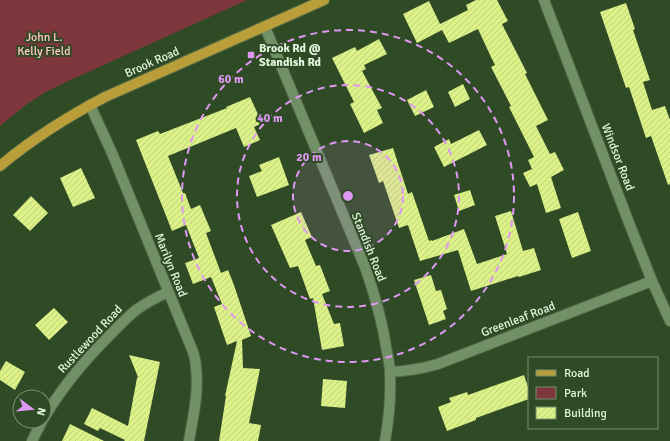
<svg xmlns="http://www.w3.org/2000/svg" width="670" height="441" font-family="Signika,sans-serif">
<defs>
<pattern id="building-hatch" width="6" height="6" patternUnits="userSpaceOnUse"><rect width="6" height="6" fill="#dcf188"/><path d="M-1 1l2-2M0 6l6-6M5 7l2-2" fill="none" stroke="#bed07a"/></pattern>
</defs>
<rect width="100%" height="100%" fill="#2f4b25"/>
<path fill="#7e373c" d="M 0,0 L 247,0 L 64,83 L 46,92 L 27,104 L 0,126 Z"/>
<path fill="url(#building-hatch)" d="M 476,0 L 497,0 L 508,21 L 502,24 L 527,73 L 525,74 L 548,120 L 536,126 L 550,154 L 555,152 L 564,170 L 551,177 L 561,208 L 546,213 L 537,184 L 530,187 L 523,173 L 532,169 L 528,160 L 534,157 L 509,107 L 511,106 L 491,67 L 495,65 L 491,57 L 478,29 L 449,43 L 442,30 L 417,43 L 403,14 L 429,1 L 440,24 L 468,10 L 466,5 Z
M 626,3 L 635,29 L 633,30 L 650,80 L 643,82 L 652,110 L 665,106 L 670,120 L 670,184 L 668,185 L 651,136 L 646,138 L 629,87 L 626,88 L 600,12 Z
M 379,39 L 387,54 L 364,65 L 366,69 L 362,71 L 382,108 L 377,110 L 383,123 L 364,133 L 350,104 L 354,102 L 332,58 L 355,47 L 357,51 Z
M 463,84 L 470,99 L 455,107 L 448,92 Z
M 426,90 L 434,107 L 415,116 L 407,100 Z
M 250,97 L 262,123 L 254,127 L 260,140 L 244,147 L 236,128 L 168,156 L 183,193 L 185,193 L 191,209 L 200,205 L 211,231 L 206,233 L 221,273 L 228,270 L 234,285 L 251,336 L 242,340 L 243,368 L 260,369 L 249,423 L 261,425 L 258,441 L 219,441 L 226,396 L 225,396 L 237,341 L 227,345 L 214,307 L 222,304 L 211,277 L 193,284 L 185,263 L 199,258 L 186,225 L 172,231 L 136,140 L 158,131 L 160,134 L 227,108 L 226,107 Z
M 479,130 L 487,145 L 444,167 L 434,147 L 449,139 L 451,144 Z
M 393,148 L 408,194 L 412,192 L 429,241 L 432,240 L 432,241 L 464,229 L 477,264 L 507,254 L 495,216 L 511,211 L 523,251 L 534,248 L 541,270 L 519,277 L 518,276 L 471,291 L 458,250 L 420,261 L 408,225 L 399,228 L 383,181 L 379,183 L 369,155 Z
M 279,157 L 289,185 L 257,197 L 249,176 L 262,171 L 259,165 Z
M 81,168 L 95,198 L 73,207 L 60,178 Z
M 470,190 L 475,205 L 459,211 L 454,195 Z
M 31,196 L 48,213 L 30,231 L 13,215 Z
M 301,212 L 312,237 L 305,240 L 316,266 L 320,265 L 330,291 L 322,294 L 334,324 L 340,323 L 344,346 L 322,350 L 313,298 L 310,299 L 298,266 L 290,268 L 271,225 Z
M 578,212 L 591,251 L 572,258 L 559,219 Z
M 431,275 L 436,291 L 441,290 L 447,309 L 443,311 L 446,319 L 429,325 L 414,280 Z
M 54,308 L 68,322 L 49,340 L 35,325 Z
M 129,355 L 160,362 L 144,441 L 124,441 L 125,440 L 100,428 L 98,431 L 84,424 L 92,408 L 128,426 L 137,378 L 138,377 Z
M 6,361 L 25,372 L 15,390 L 0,380 L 0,371 Z
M 524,375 L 529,390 L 529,399 L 476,418 L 476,420 L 447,431 L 438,407 L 451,402 L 449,398 L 467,392 L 468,395 Z
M 323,379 L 347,381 L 345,408 L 321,406 Z
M 70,424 L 104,441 L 62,441 Z"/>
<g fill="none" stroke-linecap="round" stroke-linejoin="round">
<defs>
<path id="minor" d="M 544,0 L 629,223 L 652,281 L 670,321
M 265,27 L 365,267 C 374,293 382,319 386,347 C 388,356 390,365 390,374 C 391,397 389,419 385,441
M 90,105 L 112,153 L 191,347 C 194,354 196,361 196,368 C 199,392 193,417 189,441
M 390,372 C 407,371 422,369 438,364 L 652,281
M 44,418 C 62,387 84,361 109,336 C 118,327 126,318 136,310 C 146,303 157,297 168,292
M 32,441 L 42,421"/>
<path id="major" d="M 0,166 C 32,139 67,117 105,97 L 324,0"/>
</defs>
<use href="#minor" stroke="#4f6846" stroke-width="12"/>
<use href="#major" stroke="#4f6846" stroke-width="12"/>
<use href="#minor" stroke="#719067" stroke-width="10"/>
<use href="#major" stroke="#ba9e3a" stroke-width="10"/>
</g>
<circle cx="348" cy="196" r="55" fill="#de98f3" fill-opacity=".12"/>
<g fill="none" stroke="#de98f3" stroke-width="2" stroke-dasharray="7 5">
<circle cx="348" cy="196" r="55"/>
<circle cx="348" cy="196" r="111"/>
<circle cx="348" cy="196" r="166"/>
</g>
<rect fill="#de98f3" stroke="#2f4b25" stroke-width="1.5" x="247" y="51" width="8" height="8" rx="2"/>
<g text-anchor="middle" stroke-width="4" stroke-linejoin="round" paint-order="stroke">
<g font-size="12" fill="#ffc6c7" stroke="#2f4b25">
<text x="44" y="41">John L.<tspan x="44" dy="14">Kelly Field</tspan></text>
</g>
<g font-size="12" font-weight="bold" fill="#e4f6df" stroke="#2f4b25" text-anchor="start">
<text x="259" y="52">Brook Rd @<tspan x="259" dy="14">Standish Rd</tspan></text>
</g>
<g font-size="12" fill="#e4f6df" stroke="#2f4b25">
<text transform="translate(152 62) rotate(-24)" y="4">Brook Road</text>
<text transform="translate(618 157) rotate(69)" y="4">Windsor Road</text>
<text transform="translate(369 247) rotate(68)" y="4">Standish Road</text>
<text transform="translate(171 265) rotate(68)" y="4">Marilyn Road</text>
<text transform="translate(518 319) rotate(-21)" y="4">Greenleaf Road</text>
<text transform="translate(90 339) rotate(-47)" y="4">Rustlewood Road</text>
</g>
</g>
<circle cx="348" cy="196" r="6" fill="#de98f3" stroke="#2f4b25" stroke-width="2"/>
<g font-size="12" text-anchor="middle" font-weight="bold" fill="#de98f3" stroke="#2f4b25" stroke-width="4" stroke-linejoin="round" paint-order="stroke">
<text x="231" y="83">60 m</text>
<text x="270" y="122">40 m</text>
<text x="309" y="161">20 m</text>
</g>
<rect x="528" y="357" width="130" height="72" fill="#2f4b25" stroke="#778f6f"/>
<rect x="536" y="370" width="20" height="6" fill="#ba9e3a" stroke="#778f6f"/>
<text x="564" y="377" font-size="12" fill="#e4f6df">Road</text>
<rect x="536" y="387" width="20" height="12" fill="#7e373c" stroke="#778f6f"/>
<text x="564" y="397" font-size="12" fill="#e4f6df">Park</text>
<rect x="536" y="407" width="20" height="12" fill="url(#building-hatch)" stroke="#778f6f"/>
<text x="564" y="417" font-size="12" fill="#e4f6df">Building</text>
<g transform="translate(32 409) rotate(106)"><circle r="19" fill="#2f4b25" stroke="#778f6f"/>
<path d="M0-3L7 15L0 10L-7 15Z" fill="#de98f3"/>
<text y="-6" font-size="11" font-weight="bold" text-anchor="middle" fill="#e4f6df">N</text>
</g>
</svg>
